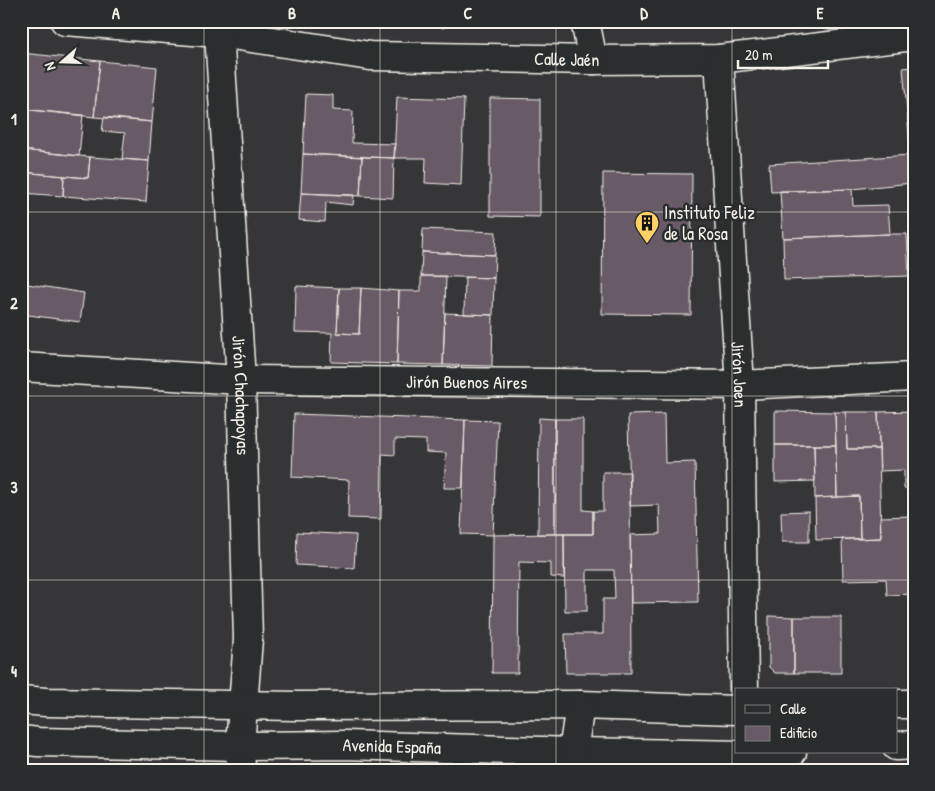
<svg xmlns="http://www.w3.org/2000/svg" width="935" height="791" font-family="'Patrick Hand',sans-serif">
<rect width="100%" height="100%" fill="#363639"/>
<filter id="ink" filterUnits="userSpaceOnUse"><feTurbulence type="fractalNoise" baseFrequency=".02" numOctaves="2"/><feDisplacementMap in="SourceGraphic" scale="10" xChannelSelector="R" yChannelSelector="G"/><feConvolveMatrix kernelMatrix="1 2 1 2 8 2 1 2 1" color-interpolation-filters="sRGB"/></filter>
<g filter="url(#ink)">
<path fill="#685a66" stroke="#f4f1e8" d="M 441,21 L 468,21 L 442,28 Z
M 654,21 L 688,21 L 688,23 L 657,31 Z
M 847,21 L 872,21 L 849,28 Z
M 21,53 L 100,61 L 94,117 L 21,109 Z
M 100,61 L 157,67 L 152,122 L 94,117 Z
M 914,67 L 914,110 L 907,111 L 903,68 Z
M 306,94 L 333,95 L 333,110 L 353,111 L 352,143 L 396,144 L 394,158 L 303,154 Z
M 397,97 L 464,99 L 461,185 L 425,183 L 426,158 L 394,158 Z
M 490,98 L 540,99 L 540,217 L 490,216 Z
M 21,109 L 83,115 L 79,156 L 21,150 Z
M 914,110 L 914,197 L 907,111 Z
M 104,117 L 152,122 L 149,161 L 122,159 L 125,133 L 102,131 Z
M 21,150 L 90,157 L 88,178 L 21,172 Z
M 303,154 L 362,157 L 360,196 L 301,193 Z
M 911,155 L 912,183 L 852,189 L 771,192 L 769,164 Z
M 90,157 L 149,161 L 146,202 L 63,196 L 64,176 L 88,178 Z
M 362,157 L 394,158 L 393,198 L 360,196 Z
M 21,172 L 64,176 L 63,196 L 21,193 Z
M 603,173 L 692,174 L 691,315 L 602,314 Z
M 852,189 L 853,206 L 888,205 L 890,234 L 783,238 L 780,191 Z
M 301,193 L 354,195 L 353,205 L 326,202 L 325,222 L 299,220 Z
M 423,229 L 496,232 L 495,255 L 422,252 Z
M 890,234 L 907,234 L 909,276 L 784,280 L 783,238 Z
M 422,252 L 495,255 L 494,278 L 421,276 Z
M 421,276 L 446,276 L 443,365 L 397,364 L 399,291 L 421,291 Z
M 465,277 L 494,278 L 493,315 L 464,314 Z
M 21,283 L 84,293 L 80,322 L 21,314 Z
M 296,286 L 339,288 L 337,333 L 359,334 L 361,288 L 399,291 L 397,364 L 331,362 L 332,333 L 295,332 Z
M 339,288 L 361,288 L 359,334 L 337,333 Z
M 445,313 L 493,315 L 492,366 L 443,365 Z
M 775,411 L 835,412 L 836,445 L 775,445 Z
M 914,411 L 914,488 L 904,488 L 904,470 L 880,471 L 878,412 Z
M 835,412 L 846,412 L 847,449 L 879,449 L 881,538 L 860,539 L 859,496 L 837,497 Z
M 846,412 L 878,412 L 879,449 L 847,449 Z
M 294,414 L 465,420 L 463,488 L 444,488 L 446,453 L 426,452 L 426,440 L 395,439 L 395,455 L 382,454 L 381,519 L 348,518 L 349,480 L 292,477 Z
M 664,414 L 665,463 L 695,462 L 698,602 L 631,603 L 630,535 L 660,534 L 659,505 L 630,506 L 628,415 Z
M 539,418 L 555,419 L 555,534 L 538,534 Z
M 555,419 L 583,419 L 583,510 L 593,511 L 593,534 L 555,534 Z
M 465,420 L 498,421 L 493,535 L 461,534 Z
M 775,445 L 814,445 L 815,481 L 775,482 Z
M 814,445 L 836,445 L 837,497 L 815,498 Z
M 603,472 L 630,472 L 631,673 L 566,673 L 565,634 L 603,634 L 603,599 L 615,599 L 614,570 L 587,570 L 587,611 L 565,611 L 564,534 L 593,534 L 593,511 L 603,511 Z
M 859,496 L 860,539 L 816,540 L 815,498 Z
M 809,511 L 809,542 L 782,542 L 781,512 Z
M 914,516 L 914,594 L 887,595 L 886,579 L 843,580 L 842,539 L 881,538 L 880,517 Z
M 297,532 L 356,535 L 354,568 L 296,565 Z
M 555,534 L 564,534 L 564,578 L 551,577 L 551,563 L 519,562 L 518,673 L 492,673 L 493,535 Z
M 769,616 L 794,617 L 794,673 L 775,673 L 769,667 Z
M 794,617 L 841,617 L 841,673 L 794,673 Z"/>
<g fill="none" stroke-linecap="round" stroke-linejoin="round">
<defs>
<g id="street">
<path id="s1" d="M 65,21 L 219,33 L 370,56 L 593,60 L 719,59 L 914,36"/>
<path id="s2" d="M 217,21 L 219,33 L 241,380 L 248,639 L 240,746 L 241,770"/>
<path d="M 585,21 L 593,60"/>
<path id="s3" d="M 719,59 L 740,385 L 744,690"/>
<path id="s4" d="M 21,367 L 241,380 L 740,385 L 914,377"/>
<path d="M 21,700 L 46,702 L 297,706 L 580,705 L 736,710"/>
<path d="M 896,704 L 914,704"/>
<path id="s5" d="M 21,740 L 38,742 L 240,746 L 345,745 L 573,752 L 745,755 L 792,752"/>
<path d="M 896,746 L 914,745"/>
<path d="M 574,770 L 573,752 L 580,705"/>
</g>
</defs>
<use href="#street" stroke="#f4f1e8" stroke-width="31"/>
<use href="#street" stroke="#2a2d2e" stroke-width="28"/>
</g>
</g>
<path fill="none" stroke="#f4f1e8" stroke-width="1" stroke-opacity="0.55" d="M 204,21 L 204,770M 380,21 L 380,770M 556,21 L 556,770M 732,21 L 732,770M 21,212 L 914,212M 21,396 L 914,396M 21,580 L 914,580"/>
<defs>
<symbol id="building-pin" viewBox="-11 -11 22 30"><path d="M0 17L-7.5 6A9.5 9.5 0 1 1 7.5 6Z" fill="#ffd166" stroke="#2a2d2e"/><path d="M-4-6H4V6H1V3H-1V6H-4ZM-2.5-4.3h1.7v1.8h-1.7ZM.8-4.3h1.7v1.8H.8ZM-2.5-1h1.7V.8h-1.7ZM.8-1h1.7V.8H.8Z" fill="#111"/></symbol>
</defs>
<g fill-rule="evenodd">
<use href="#building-pin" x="633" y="209" width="28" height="38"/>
</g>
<g text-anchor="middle" stroke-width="5" stroke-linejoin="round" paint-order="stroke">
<g font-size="18" fill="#f4f1e8" stroke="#2a2d2e">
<text dy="6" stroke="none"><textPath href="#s1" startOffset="504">Calle Jaén</textPath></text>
<text dy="6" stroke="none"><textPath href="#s3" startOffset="316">Jirón Jaen</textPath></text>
<text dy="6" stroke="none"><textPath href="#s4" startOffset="446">Jirón Buenos Aires</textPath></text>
<text dy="6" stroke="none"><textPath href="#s2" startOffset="375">Jirón Chachapoyas</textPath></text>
<text dy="6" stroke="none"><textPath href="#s5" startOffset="371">Avenida España</textPath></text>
</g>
<g font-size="18" fill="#f4f1e8" stroke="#2a2d2e" text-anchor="start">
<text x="664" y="219">Instituto Feliz<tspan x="664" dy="21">de la Rosa</tspan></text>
</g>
</g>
<rect width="935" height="791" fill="none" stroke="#2a2d2e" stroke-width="55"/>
<rect x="735" y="688" width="162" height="65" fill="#2a2d2e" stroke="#7b7b78"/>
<rect x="745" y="705" width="25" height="8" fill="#2a2d2e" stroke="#7b7b78"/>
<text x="780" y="714" font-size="15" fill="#f4f1e8">Calle</text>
<rect x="745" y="726" width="25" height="15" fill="#685a66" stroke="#7b7b78"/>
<text x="780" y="738" font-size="15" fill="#f4f1e8">Edificio</text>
<g transform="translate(62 62) rotate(250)" stroke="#2a2d2e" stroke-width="4" paint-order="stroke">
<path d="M0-4L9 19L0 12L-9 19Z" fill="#f4f1e8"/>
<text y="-8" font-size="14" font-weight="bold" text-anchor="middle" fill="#f4f1e8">N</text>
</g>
<path d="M738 60v8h90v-8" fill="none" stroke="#f4f1e8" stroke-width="2.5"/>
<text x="745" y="60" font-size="15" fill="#f4f1e8" stroke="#2a2d2e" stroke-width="4" paint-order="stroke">20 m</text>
<rect x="28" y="28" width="880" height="736" fill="none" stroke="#f4f1e8" stroke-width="2"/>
<g font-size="16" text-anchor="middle" font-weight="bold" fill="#f4f1e8">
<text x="116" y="19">A</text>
<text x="292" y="19">B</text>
<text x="468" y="19">C</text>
<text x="644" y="19">D</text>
<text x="820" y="19">E</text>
<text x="14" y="125">1</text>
<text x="14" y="309">2</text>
<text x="14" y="493">3</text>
<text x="14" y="677">4</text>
</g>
</svg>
